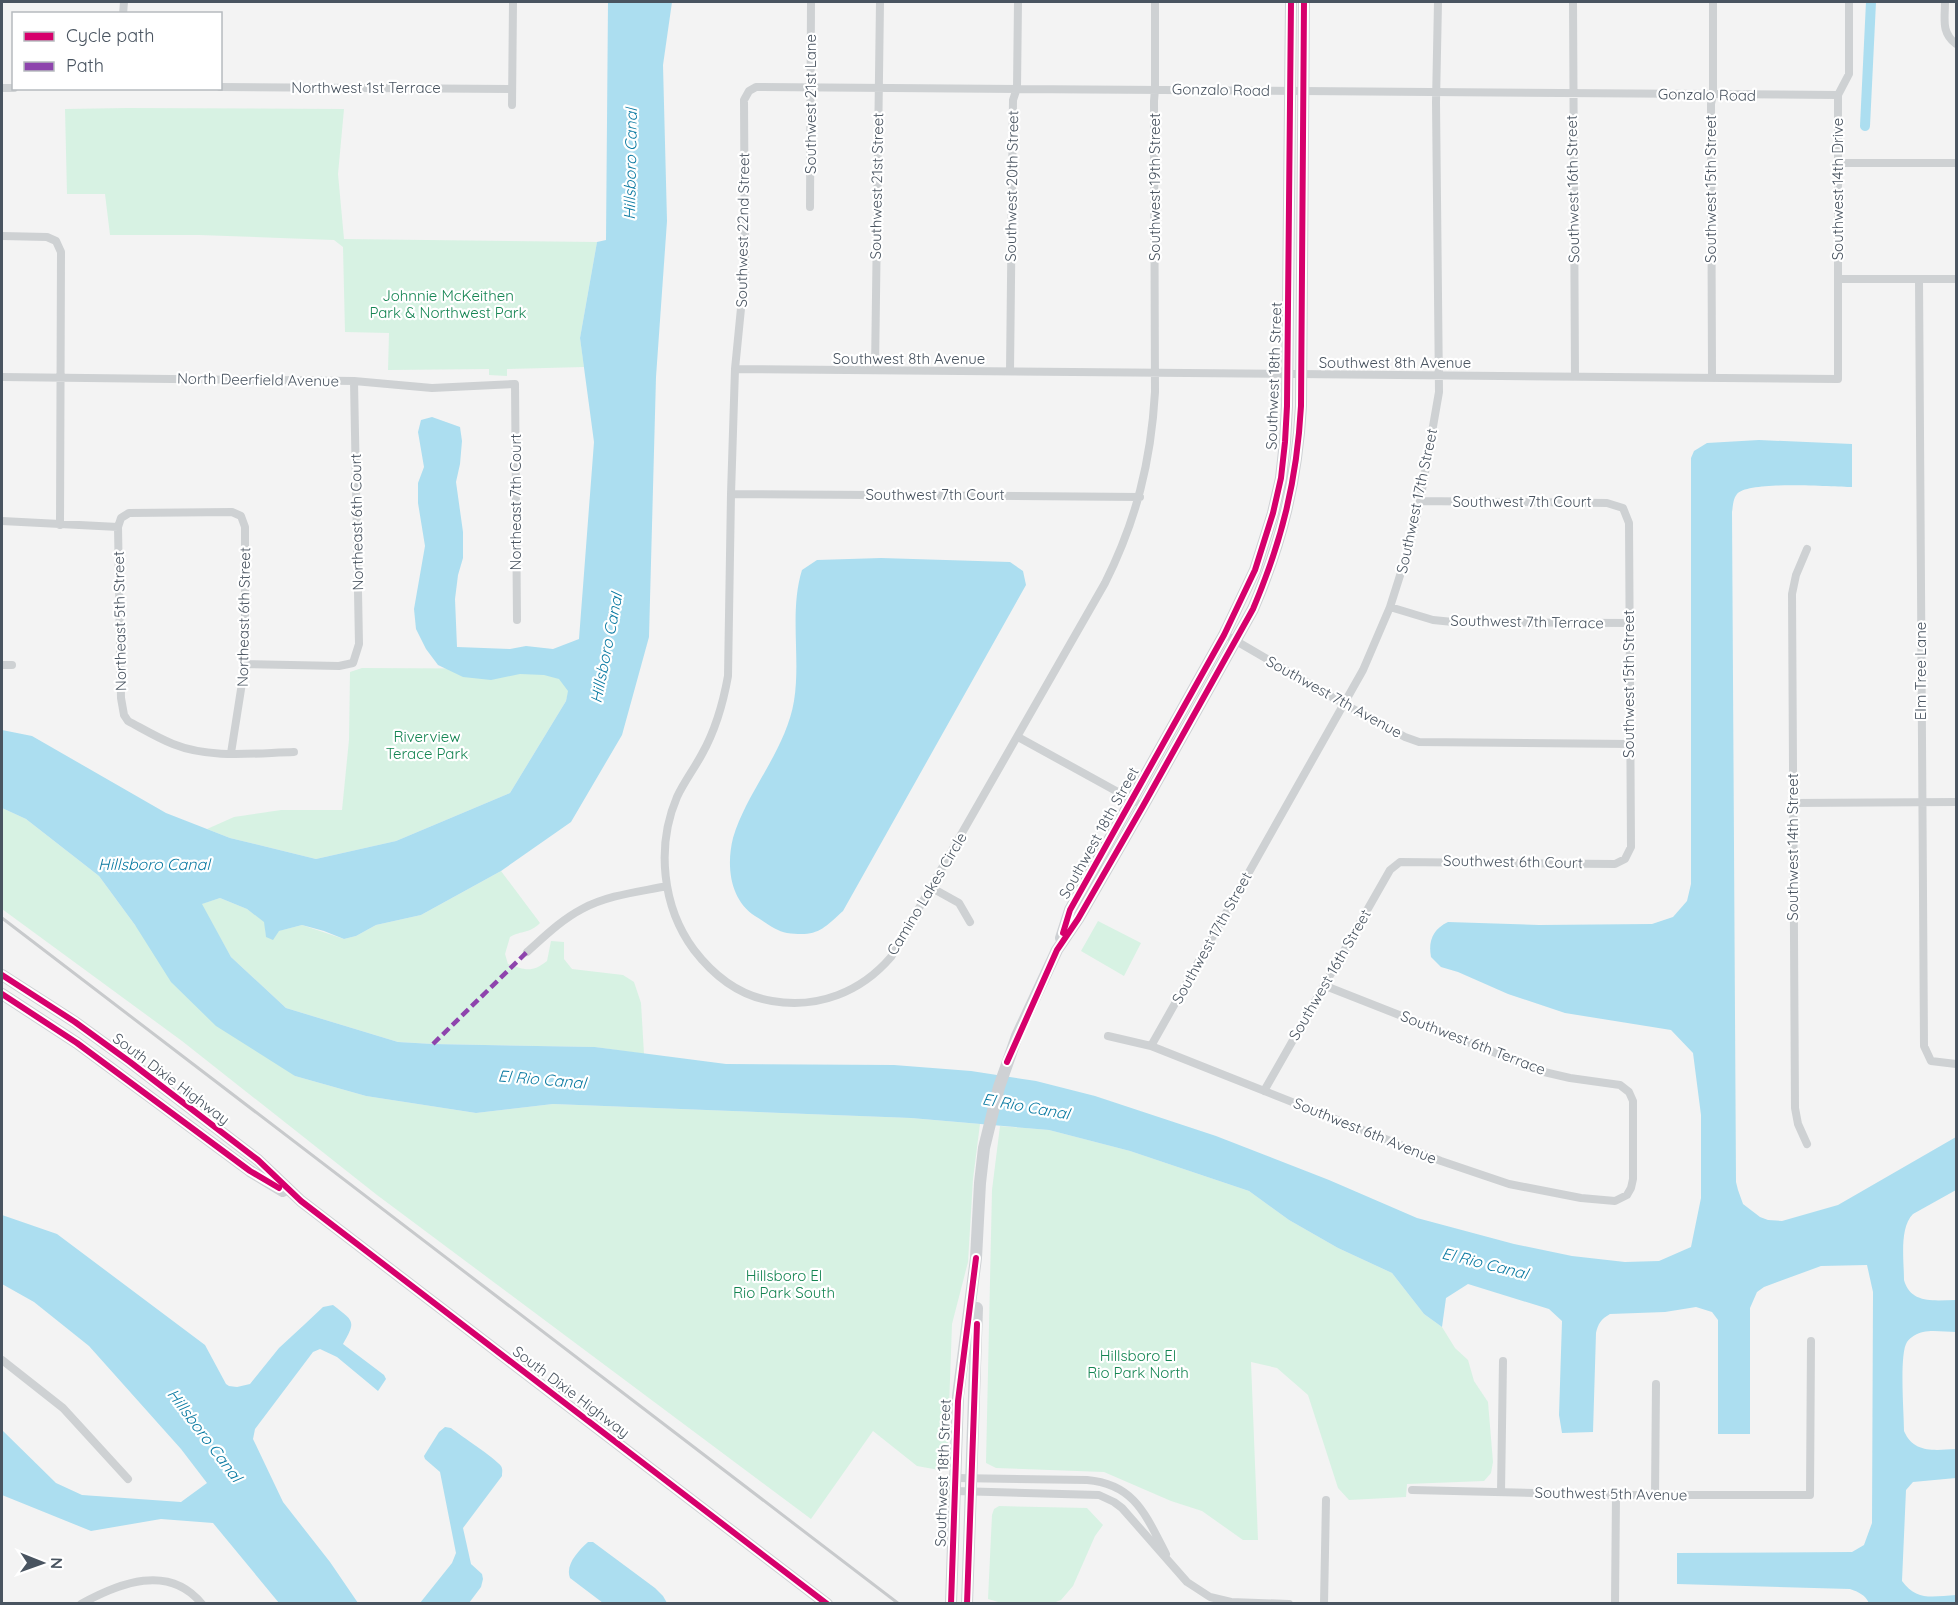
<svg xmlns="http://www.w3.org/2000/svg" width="1958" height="1605" font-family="Quicksand,sans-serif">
<rect width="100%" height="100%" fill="#f3f3f3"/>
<path fill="#d7f2e3" d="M 127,108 L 344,109 L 338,174 L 344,239 L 597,242 L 580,338 L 584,367 L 507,369 L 507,376 L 489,375 L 489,369 L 388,370 L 389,333 L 345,332 L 343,247 L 334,240 L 199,235 L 110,235 L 105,194 L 67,194 L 65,109 Z
M 362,668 L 574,669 L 566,701 L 510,793 L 396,841 L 316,859 L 230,838 L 207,829 L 234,817 L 281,810 L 342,810 L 349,740 L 350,672 Z
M 2,808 L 26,819 L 99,876 L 135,925 L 295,1076 L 366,1096 L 476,1113 L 553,1104 L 911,1118 L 980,1124 L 973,1179 L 968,1262 L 952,1324 L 947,1463 L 939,1470 L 917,1466 L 873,1431 L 811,1519 L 377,1195 L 182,1041 L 2,909 Z
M 501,871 L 540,923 C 529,934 522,930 510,937 L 505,954 L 508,964 C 525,970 532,973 547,961 L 551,941 L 564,942 L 564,959 L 572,969 L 623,975 L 634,982 L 641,1003 L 644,1054 L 595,1047 L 433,1044 L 398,1042 L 286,1008 L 231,957 L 201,904 L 220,898 L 247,909 L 265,922 L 266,937 L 278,931 L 302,925 L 344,939 L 356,936 L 376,925 L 421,915 Z
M 1098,921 L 1141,943 L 1124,976 L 1081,951 Z
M 1000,1126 L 1049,1130 L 1130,1151 L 1249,1191 L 1289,1220 L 1338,1248 L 1392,1273 L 1424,1314 L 1442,1327 L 1455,1348 L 1468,1360 L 1474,1381 L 1488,1402 L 1493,1462 L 1491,1473 L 1484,1481 L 1407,1484 L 1406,1497 L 1349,1500 L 1338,1488 L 1308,1395 L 1277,1368 L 1251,1362 L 1258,1540 L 1243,1540 L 1202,1511 L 1171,1501 L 1104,1472 L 996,1468 L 986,1463 L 992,1190 Z
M 999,1506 L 1087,1508 L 1103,1525 L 1095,1536 L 1073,1586 L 1061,1600 L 1053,1603 L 1005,1604 L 988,1599 L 992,1515 L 994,1509 Z"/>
<path fill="#acdef0" d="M 608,2 L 672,2 L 663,65 L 667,221 L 656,377 L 649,637 L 622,735 L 571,822 L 501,871 L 421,915 L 376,925 L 356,936 L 344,939 L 324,931 L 302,925 L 279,931 L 273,940 L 266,937 L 264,922 L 247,909 L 220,898 L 202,904 L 231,957 L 286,1008 L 398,1042 L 433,1044 L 595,1047 L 726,1064 L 894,1065 L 971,1071 L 1036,1081 L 1095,1096 L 1216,1136 L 1329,1180 L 1417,1218 L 1514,1244 L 1572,1256 L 1625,1262 L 1659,1261 L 1691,1247 L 1701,1198 L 1701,1115 L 1693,1053 L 1671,1030 L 1565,1013 L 1508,994 L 1458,972 L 1441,967 L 1431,957 C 1428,941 1433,929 1448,922 L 1539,925 L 1652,924 L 1673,917 L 1687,901 L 1691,884 L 1691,458 L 1694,451 L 1707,443 L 1759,440 L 1852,444 L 1852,487 C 1832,487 1748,480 1737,494 C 1733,499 1733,506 1732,512 L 1736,1182 L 1738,1190 L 1743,1204 L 1760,1217 L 1768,1220 L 1782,1221 L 1838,1205 L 1956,1137 L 1956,1190 L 1913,1214 C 1899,1228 1904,1261 1904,1280 C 1911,1305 1936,1300 1956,1300 L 1956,1332 C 1946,1332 1933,1330 1923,1332 C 1918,1333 1910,1337 1907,1342 C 1899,1354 1904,1413 1904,1431 C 1914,1454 1935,1450 1956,1449 L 1956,1478 L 1913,1482 L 1906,1490 L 1902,1581 C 1917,1602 1934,1596 1956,1595 L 1956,1603 L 1869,1603 C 1865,1595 1859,1592 1850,1589 L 1677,1584 L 1677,1553 L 1852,1552 L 1864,1545 L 1872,1523 L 1873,1292 L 1867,1265 L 1821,1266 L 1764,1287 L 1757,1292 L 1750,1308 L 1750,1434 L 1718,1434 L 1718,1320 L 1712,1312 L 1696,1307 L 1665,1312 L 1610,1314 C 1601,1319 1598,1324 1596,1333 L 1593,1432 L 1562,1433 L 1559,1415 L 1562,1321 L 1549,1309 L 1468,1284 L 1446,1298 L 1442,1327 L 1424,1314 L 1392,1273 L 1338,1248 L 1289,1220 L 1249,1191 L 1130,1151 L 1049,1130 L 911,1118 L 553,1104 L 476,1113 L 366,1096 L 295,1076 L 216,1026 L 171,982 L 135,925 L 99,876 L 26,819 L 2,808 L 2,730 L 32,736 L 166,813 L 230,838 L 316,859 L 396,841 L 510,793 L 566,701 L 568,691 L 559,679 L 544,675 L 520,674 L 491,680 L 463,677 L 438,665 L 426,649 L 416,629 L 414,609 L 425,546 L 418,503 L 418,483 L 424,467 L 418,432 L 421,420 L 432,417 L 460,427 L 462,441 L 460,464 L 456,482 L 463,532 L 463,558 L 458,575 L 455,599 L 457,647 L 510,649 L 526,646 L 553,649 L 579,639 L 594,442 L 580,338 L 597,242 L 606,240 Z
M 881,558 L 1010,562 L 1023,571 L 1026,585 L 843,911 C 822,930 817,937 787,933 C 776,931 765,922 755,916 C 730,900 726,866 733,838 C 747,791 786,750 794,701 C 801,658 789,612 802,570 L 817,560 Z
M 2,1215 L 57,1234 L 205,1345 L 226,1384 L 229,1386 L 237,1387 L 250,1384 L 279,1348 L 305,1324 L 323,1307 L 333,1305 C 353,1321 357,1320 343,1344 L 384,1375 L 386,1379 L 378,1391 L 337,1357 L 320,1349 L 313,1352 L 255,1429 L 253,1439 L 283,1502 L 330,1562 L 358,1603 L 279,1603 L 213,1523 L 161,1519 L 91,1531 L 2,1495 L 2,1430 L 56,1483 L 82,1495 L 181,1502 L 207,1483 L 181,1449 L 89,1346 L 34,1302 L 2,1284 Z
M 445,1427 L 451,1428 C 461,1436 495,1458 501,1466 C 503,1470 502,1471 502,1476 L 463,1528 L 471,1564 L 482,1574 L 483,1579 L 481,1587 L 469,1603 L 420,1603 L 452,1563 L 456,1553 L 440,1472 L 425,1459 L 424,1456 L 439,1432 Z
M 588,1542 L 593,1542 L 655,1588 L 663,1596 L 667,1603 L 603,1603 L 570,1578 C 565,1565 578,1551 588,1542 Z"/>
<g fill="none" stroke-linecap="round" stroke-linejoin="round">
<path stroke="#acdef0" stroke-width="10" d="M 1865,126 L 1871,2"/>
<path stroke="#ced1d3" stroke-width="8" d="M 1155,2 L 1155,89 L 1154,101 L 1155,392 C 1151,462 1136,521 1105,583 L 891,957 C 861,992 818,1009 772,1001 C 740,996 714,976 694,950 C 662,907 656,846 677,797 C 684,782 694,769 702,754 C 716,729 723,704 728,676 L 731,494 L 735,369 L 745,268 L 744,100 L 749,91 L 756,87 L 1838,95
M 1573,2 L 1575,376
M 1945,2 C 1945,20 1941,32 1956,44
M 123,14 L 124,2
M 220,87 L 512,89
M 2,88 L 14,88
M 512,105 L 513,2
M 1838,163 L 1956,163
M 810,207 L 811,2
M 2,236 L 47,237 L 56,241 L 61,252 L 60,525
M 1838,279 L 1956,279
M 1919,279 L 1924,1046 L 1931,1061 L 1956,1064
M 735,369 L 1838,379 L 1838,95 L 1849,74 L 1849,2
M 875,370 L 880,2
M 1010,371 L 1013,100 L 1017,88 L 1018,2
M 2,377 L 354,381 L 432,388 L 515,384 L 517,620
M 1712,377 L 1711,104 L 1713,95 L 1713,2
M 731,494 L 1140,497
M 2,521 L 118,527 L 121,518 L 129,513 L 232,512 L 241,516 L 245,527 L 245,664 L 231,753
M 118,527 L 121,698 L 124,715 L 128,721 C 143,729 158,738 173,744 C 210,759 255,753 294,752
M 1390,607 L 1433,620 L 1453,622 L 1629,623
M 1231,638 L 1344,704 L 1405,737 L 1419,742 L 1630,744
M 245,664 L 339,666 L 353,663 L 359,644 L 354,381
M 2,665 L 12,665
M 1018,737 L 1136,802
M 1793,803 L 1956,802
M 932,888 L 959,903 L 970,922
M 527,952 C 544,937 561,920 582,909 C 608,895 638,892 667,886
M 1108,1036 L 1151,1046 L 1441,1161 L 1509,1184 L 1581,1198 L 1615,1201 L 1627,1195 L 1631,1188 L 1633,1179 L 1633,1101 L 1629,1092 L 1620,1085 L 1570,1078 L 1544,1072 L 1323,985
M 1151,1046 L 1363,670 L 1390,607 L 1410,544 L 1420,501 L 1439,392 L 1436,102 L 1438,2
M 1264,1091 L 1390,870 L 1400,862 L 1615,864 L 1625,859 L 1631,847 L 1629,523 L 1623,508 L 1607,503 L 1420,501
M 1807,1144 L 1798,1124 L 1795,1108 L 1792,594 L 1796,575 L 1807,549
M 2,1360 L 63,1408 L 128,1479
M 956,1478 L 1087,1480 C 1135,1484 1146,1516 1166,1554
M 1412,1490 L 1616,1495 L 1810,1495 L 1811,1341
M 955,1491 L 1099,1495 L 1114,1502 L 1122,1508 L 1187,1582 L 1210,1597 L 1231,1602 L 1289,1604
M 1501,1492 L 1503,1361
M 1655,1495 L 1656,1384
M 81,1604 C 119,1583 169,1563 202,1604
M 1324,1604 L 1326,1500
M 1615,1604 L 1616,1495"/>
<path stroke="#ced1d4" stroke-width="12" d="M 1061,938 L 1070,910 L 1224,635 L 1255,570 L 1273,513 L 1281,478 L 1285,442 L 1287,406 L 1291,2
M 2,975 L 75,1022 L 130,1062 L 258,1160 L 301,1201 L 827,1604
M 2,994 L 77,1043 L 250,1171 L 283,1191
M 951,1604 L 958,1396 L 976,1258 L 980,1183 L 984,1148 L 999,1087 L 1017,1036 L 1057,950 L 1078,919 L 1143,806 L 1253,609 C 1282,541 1297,480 1301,406 L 1304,2
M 967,1604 L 977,1308"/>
<path stroke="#c8cacc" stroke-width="3" d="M 2,918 L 899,1604"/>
<path stroke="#8e44ad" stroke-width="4.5" stroke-dasharray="9 4.5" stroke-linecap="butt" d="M 433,1044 L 527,952"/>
<defs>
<path id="cycleway" d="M 1063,933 L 1070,910 L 1224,635 L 1255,570 L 1273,513 L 1281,478 L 1285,442 L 1287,406 L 1291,2
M 2,975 L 75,1022 L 130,1062 L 258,1160 L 301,1201 L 827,1604
M 2,994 L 77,1043 L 250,1171 L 279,1188
M 1007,1062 L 1057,950 L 1078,919 L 1143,806 L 1253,609 C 1282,541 1297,480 1301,406 L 1304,2
M 951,1604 L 958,1401 L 976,1258
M 967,1604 L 977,1324"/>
</defs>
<use href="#cycleway" stroke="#fff" stroke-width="10"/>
<use href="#cycleway" stroke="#d6006c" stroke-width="6"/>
</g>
<g text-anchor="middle" stroke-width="4.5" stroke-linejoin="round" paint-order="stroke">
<g font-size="15" fill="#495460" stroke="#fff">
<text x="366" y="93">Northwest 1st Terrace</text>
<text transform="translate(1221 90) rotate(1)" y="5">Gonzalo Road</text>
<text transform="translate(1707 95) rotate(1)" y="5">Gonzalo Road</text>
<text transform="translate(811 104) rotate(-90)" y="5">Southwest 21st Lane</text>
<text transform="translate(877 186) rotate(-89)" y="5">Southwest 21st Street</text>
<text transform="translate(1012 186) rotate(-89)" y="5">Southwest 20th Street</text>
<text transform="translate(1155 187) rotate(-90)" y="5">Southwest 19th Street</text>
<text transform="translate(1573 189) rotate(-91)" y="5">Southwest 16th Street</text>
<text transform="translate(1711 189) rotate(-90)" y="5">Southwest 15th Street</text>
<text transform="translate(1838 189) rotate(-90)" y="5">Southwest 14th Drive</text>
<text transform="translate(743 230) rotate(-89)" y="5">Southwest 22nd Street</text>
<text x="909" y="364">Southwest 8th Avenue</text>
<text x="1395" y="368">Southwest 8th Avenue</text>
<text transform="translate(1274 376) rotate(-88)" y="5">Southwest 18th Street</text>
<text transform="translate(258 380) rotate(1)" y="5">North Deerfield Avenue</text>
<text x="935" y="500">Southwest 7th Court</text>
<text transform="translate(1417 501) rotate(-78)" y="5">Southwest 17th Street</text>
<text transform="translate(516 502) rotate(-90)" y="5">Northeast 7th Court</text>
<text x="1522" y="507">Southwest 7th Court</text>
<text transform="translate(357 522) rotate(-91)" y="5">Northeast 6th Court</text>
<text transform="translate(244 617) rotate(-89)" y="5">Northeast 6th Street</text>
<text transform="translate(120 621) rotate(-91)" y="5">Northeast 5th Street</text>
<text transform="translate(1527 622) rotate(1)" y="5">Southwest 7th Terrace</text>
<text transform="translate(1921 671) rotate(-90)" y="5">Elm Tree Lane</text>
<text transform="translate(1629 684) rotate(-90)" y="5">Southwest 15th Street</text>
<text transform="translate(1334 697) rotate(29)" y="5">Southwest 7th Avenue</text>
<text transform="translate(1099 833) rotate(-61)" y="5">Southwest 18th Street</text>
<text transform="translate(1793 847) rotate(-90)" y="5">Southwest 14th Street</text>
<text transform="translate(1513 862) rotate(1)" y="5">Southwest 6th Court</text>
<text transform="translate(927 894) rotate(-59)" y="5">Camino Lakes Circle</text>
<text transform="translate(1212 938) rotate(-61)" y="5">Southwest 17th Street</text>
<text transform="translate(1330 975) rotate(-60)" y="5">Southwest 16th Street</text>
<text transform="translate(1473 1043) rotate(21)" y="5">Southwest 6th Terrace</text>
<text transform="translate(171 1079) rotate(37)" y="5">South Dixie Highway</text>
<text transform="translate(1365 1131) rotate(22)" y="5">Southwest 6th Avenue</text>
<text transform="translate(571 1392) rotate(37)" y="5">South Dixie Highway</text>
<text transform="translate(943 1473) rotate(-88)" y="5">Southwest 18th Street</text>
<text transform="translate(1611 1494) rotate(1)" y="5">Southwest 5th Avenue</text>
</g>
<g font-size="15" fill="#158553" stroke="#fff">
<text x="448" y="301">Johnnie McKeithen<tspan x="448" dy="17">Park &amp; Northwest Park</tspan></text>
<text x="427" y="742">Riverview<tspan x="427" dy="17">Terace Park</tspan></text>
<text x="784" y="1281">Hillsboro El<tspan x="784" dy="17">Rio Park South</tspan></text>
<text x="1138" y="1361">Hillsboro El<tspan x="1138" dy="17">Rio Park North</tspan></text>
</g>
<g font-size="16" font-style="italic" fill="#0a7aa2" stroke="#fff">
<text transform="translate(630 164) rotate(-89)" y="6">Hillsboro Canal</text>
<text transform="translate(606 648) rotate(-79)" y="6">Hillsboro Canal</text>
<text x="154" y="870">Hillsboro Canal</text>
<text transform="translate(542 1079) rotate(5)" y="6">El Rio Canal</text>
<text transform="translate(1026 1106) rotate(10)" y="6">El Rio Canal</text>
<text transform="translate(1485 1263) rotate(14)" y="6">El Rio Canal</text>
<text transform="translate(205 1435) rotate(53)" y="6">Hillsboro Canal</text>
</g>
</g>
<rect width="1958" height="1605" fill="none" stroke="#495460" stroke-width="6"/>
<rect x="12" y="12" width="210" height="78" fill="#ffffff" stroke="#b6bbbf" stroke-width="1.5"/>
<rect x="24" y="32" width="30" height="9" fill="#d6006c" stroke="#b6bbbf" stroke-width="1.5"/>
<text x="66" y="42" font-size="18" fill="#495460">Cycle path</text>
<rect x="24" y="62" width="30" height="9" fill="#8e44ad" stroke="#b6bbbf" stroke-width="1.5"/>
<text x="66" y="72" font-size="18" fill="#495460">Path</text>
<g transform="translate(42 1563) rotate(91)" stroke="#ffffff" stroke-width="4.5" paint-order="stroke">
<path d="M0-4.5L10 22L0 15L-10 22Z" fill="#495460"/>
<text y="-9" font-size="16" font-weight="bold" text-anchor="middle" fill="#495460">N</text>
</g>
</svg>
